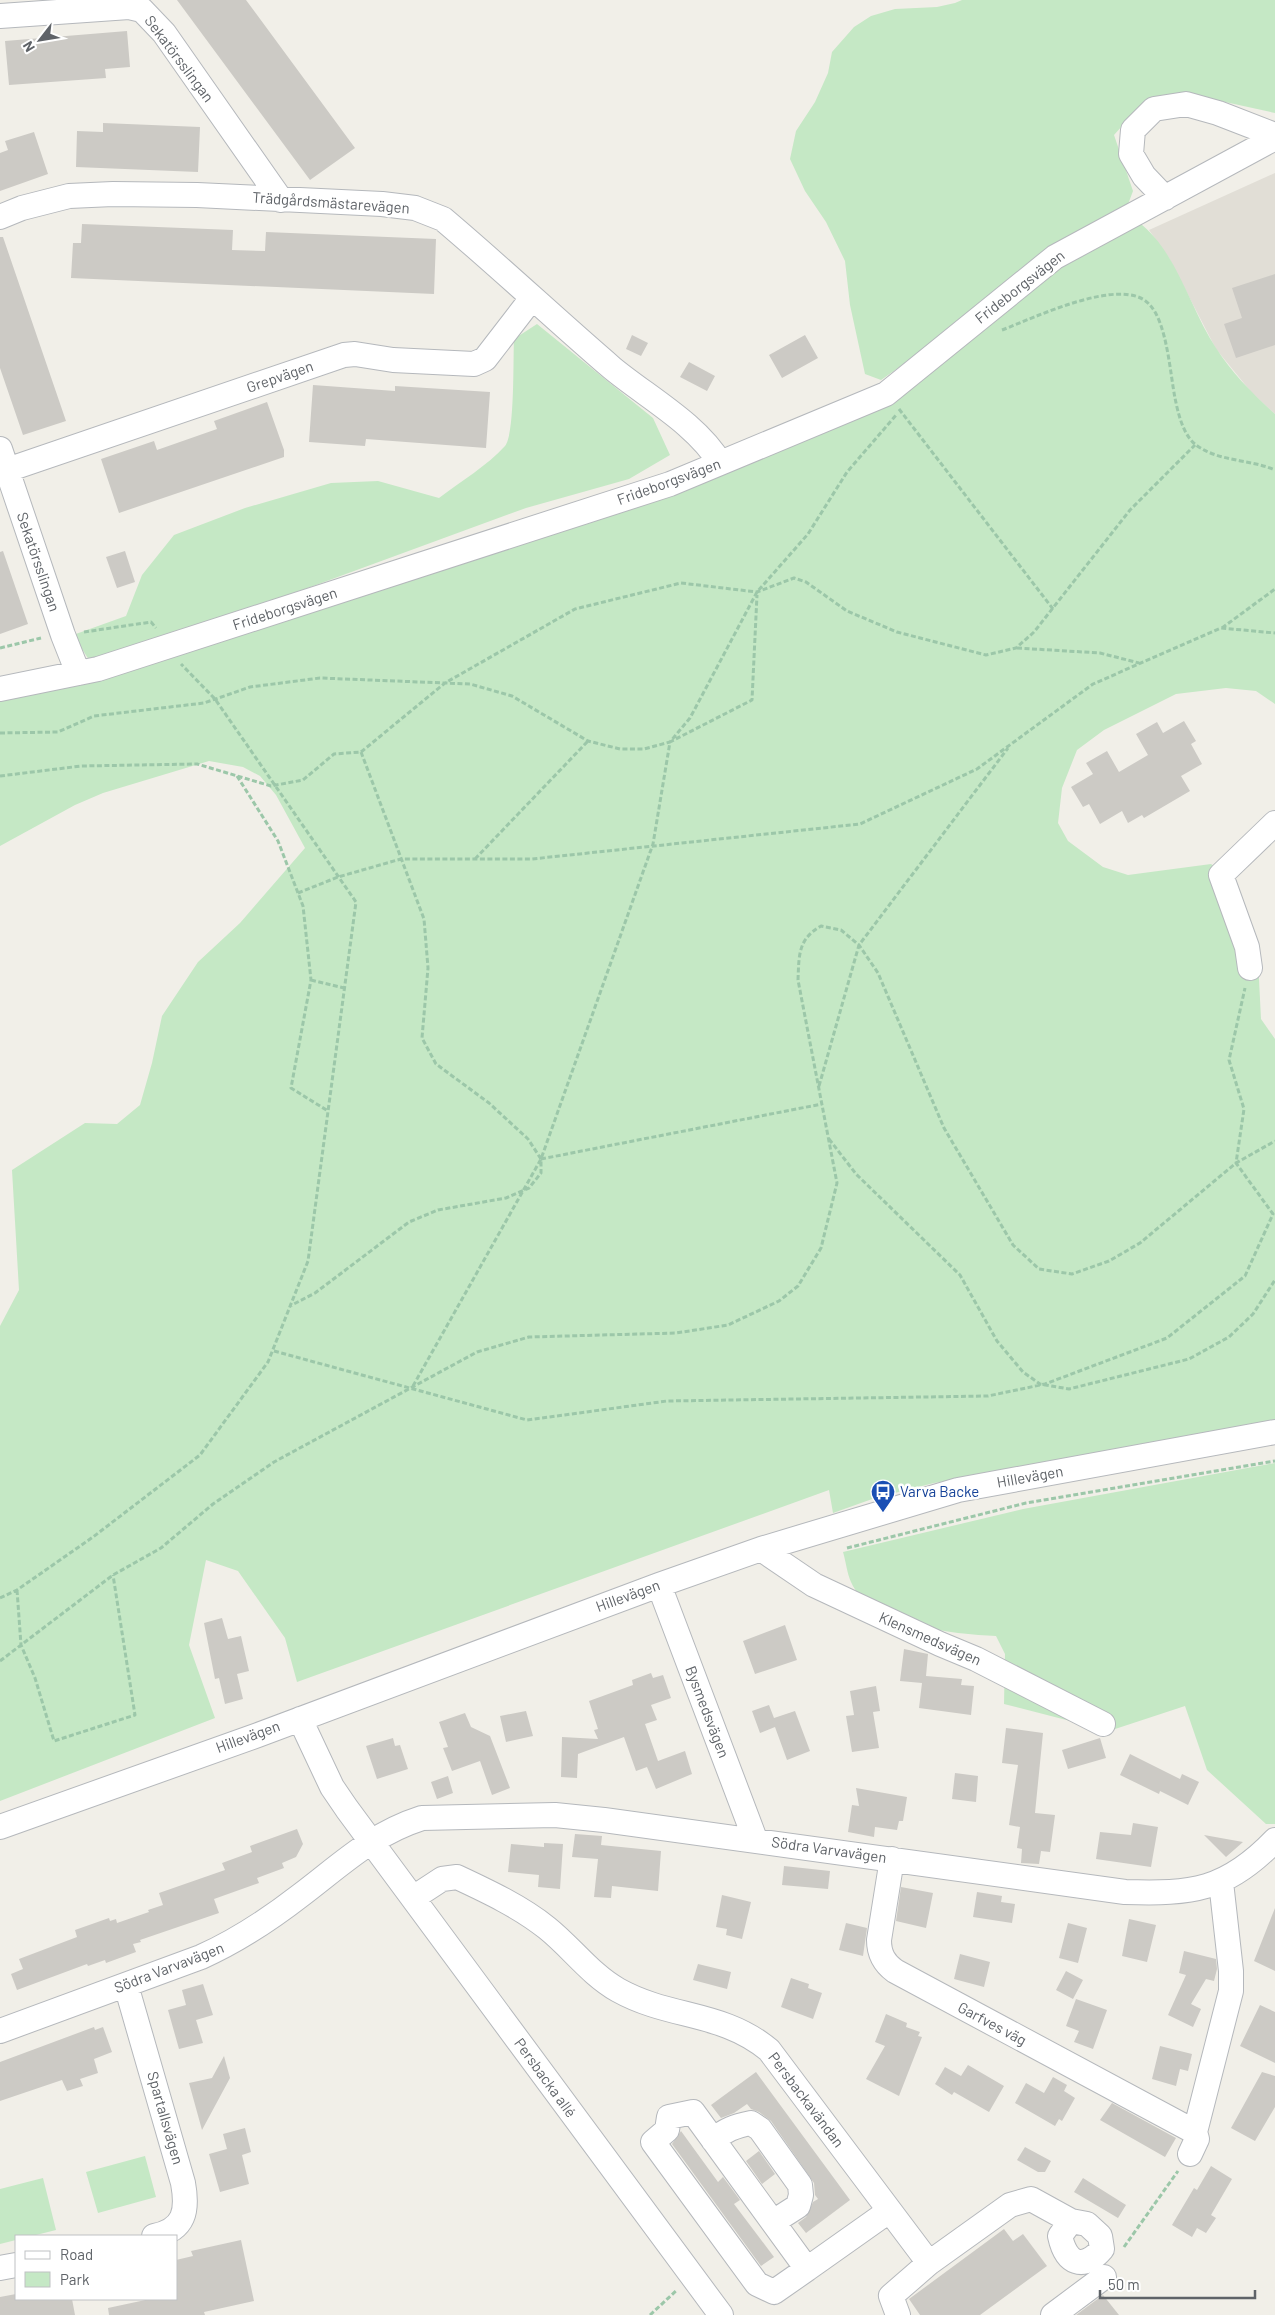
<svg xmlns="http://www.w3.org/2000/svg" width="1275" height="2315" font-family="Barlow,sans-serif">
<rect width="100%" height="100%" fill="#f1efe8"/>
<path fill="#e1ded6" d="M 1275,173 L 1275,414 L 1252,393 L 1216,349 L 1169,258 L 1149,230 Z"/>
<path fill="#c5e8c5" d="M 962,0 L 1275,0 L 1275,113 L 1184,93 L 1131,116 L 1114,135 L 1133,191 L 1127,207 L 881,380 L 865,374 L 850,305 L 845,261 L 826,222 L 805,191 L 790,159 L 796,131 L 815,102 L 828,73 L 832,52 L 854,27 L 871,16 L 895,9 L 937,7 L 955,3 Z
M 1138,222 C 1176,249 1190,309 1216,348 C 1232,373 1253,394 1275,414 L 1275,704 L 1256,691 L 1226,688 L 1176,694 L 1104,730 L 1077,750 L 1062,788 L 1058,823 L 1068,841 L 1103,867 L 1128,875 L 1211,864 L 1231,878 L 1258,959 L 1261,1019 L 1275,1039 L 1275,1422 L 934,1483 L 875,1498 L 833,1513 L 829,1490 L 297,1682 L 285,1638 L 238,1571 L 206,1560 L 189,1645 L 215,1718 L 0,1801 L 0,1326 L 19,1290 L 12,1170 L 85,1123 L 117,1124 L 140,1105 L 152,1063 L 162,1016 L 198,962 L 240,923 L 305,848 L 276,795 L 260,776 L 243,767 L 209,761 L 103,793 L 75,805 L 0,846 L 0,699 L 890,403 L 939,366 L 1068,257 Z
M 537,324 L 653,418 L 670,455 L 629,479 L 526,508 L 144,648 L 91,663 L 73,635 L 126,616 L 142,575 L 174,535 L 245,508 L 331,483 L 378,481 L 439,498 C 460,482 488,465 505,446 C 515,434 513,358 514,339 Z
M 1275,1463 L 1275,1824 L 1266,1824 L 1207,1770 L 1185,1706 L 1109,1731 L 1004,1704 L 1005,1654 L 996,1636 C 954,1634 870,1626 851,1582 C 847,1573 846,1562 843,1552 L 1023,1509 Z
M 145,2156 L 156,2197 L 98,2213 L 86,2172 Z
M 43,2178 L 56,2230 L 32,2236 L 16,2236 L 16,2240 L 0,2244 L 0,2189 Z"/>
<path fill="#cccac5" d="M 177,0 L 246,0 L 355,148 L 310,180 Z
M 127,31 L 130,67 L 105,69 L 106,78 L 9,85 L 5,41 Z
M 103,123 L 200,127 L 198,172 L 76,167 L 77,131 L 103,132 Z
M 34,132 L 48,174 L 0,191 L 0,153 L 8,150 L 5,141 Z
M 82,224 L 233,230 L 232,250 L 265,251 L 266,232 L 436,239 L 434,294 L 71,278 L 73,243 L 81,243 Z
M 0,237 L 3,237 L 66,421 L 23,435 L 0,368 Z
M 1275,274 L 1275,345 L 1236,358 L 1224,324 L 1242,318 L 1232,288 Z
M 632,335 L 648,343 L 641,356 L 626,349 Z
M 805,335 L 818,358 L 782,378 L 769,355 Z
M 689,362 L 715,376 L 707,391 L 680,377 Z
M 313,385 L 395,391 L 395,386 L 490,392 L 486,448 L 366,439 L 365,446 L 309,442 Z
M 267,402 L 284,450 L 284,457 L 119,513 L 101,459 L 154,441 L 157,450 L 217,429 L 214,421 Z
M 3,551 L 28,624 L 0,634 L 0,552 Z
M 125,551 L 135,582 L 117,588 L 106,557 Z
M 1184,721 L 1196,741 L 1191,744 L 1202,764 L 1181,776 L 1190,791 L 1144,818 L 1142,815 L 1128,823 L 1122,811 L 1100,824 L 1089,804 L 1083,807 L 1071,787 L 1093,774 L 1086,763 L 1107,751 L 1119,772 L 1148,755 L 1136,734 L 1157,722 L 1163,733 Z
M 222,1618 L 228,1639 L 241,1636 L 249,1671 L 237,1674 L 243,1699 L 225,1704 L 219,1678 L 215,1679 L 204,1623 Z
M 785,1625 L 797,1660 L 755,1674 L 743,1641 Z
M 904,1649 L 928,1654 L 926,1676 L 962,1679 L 961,1685 L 974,1686 L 971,1715 L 919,1708 L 922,1683 L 900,1681 Z
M 651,1673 L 653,1678 L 663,1675 L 671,1698 L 651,1705 L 657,1720 L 645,1724 L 658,1761 L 685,1751 L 692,1774 L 656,1789 L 647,1767 L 636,1771 L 624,1737 L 578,1754 L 577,1778 L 561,1777 L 562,1737 L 598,1739 L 594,1730 L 598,1729 L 589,1701 L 633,1685 L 632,1680 Z
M 876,1686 L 880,1711 L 873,1712 L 879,1748 L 852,1752 L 846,1716 L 854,1715 L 850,1691 Z
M 769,1705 L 774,1718 L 795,1711 L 810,1751 L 787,1760 L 775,1727 L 760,1733 L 752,1711 Z
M 526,1711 L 533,1736 L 506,1742 L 500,1716 Z
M 465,1713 L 471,1727 L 490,1736 L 510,1788 L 492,1795 L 480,1761 L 452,1771 L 443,1748 L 448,1747 L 439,1722 Z
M 1006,1728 L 1043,1733 L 1035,1813 L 1055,1815 L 1050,1852 L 1041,1851 L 1039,1864 L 1021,1863 L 1022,1849 L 1017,1848 L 1020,1827 L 1009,1825 L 1018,1765 L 1002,1763 Z
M 393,1738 L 395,1746 L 400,1745 L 408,1769 L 377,1779 L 366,1746 Z
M 1100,1738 L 1106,1758 L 1068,1769 L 1062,1750 Z
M 1130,1754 L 1180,1779 L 1182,1774 L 1199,1782 L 1188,1805 L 1160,1791 L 1159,1794 L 1120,1775 Z
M 955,1773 L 978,1776 L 976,1802 L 952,1799 Z
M 448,1776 L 453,1793 L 437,1799 L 431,1782 Z
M 856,1788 L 907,1797 L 903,1821 L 899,1821 L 897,1830 L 875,1827 L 874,1837 L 848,1832 L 852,1805 L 859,1806 Z
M 1133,1823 L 1158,1827 L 1151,1867 L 1096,1859 L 1100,1832 L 1131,1835 Z
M 297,1829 L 303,1844 L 296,1857 L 282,1863 L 284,1868 L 257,1878 L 259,1883 L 214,1899 L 219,1913 L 140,1940 L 141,1942 L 133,1944 L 136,1952 L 106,1963 L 105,1960 L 88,1966 L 87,1964 L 17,1990 L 11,1974 L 23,1969 L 19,1959 L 77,1937 L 75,1930 L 109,1918 L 110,1921 L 116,1919 L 117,1923 L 149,1912 L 148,1910 L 163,1905 L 159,1893 L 225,1870 L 222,1863 L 252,1852 L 250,1846 Z
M 575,1834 L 602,1836 L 601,1845 L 661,1851 L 658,1891 L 612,1886 L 611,1898 L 594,1897 L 598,1859 L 572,1857 Z
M 1204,1835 L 1243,1842 L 1226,1857 Z
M 544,1843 L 563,1844 L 560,1889 L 538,1887 L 539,1875 L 508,1872 L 511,1844 L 544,1847 Z
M 784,1866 L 830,1871 L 828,1889 L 782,1885 Z
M 901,1887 L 933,1893 L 926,1928 L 896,1921 Z
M 977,1892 L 1002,1896 L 1001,1902 L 1015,1904 L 1012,1923 L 973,1917 Z
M 722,1895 L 751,1902 L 742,1939 L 726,1935 L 727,1929 L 716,1927 Z
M 1275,1908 L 1275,1971 L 1254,1961 Z
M 1129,1919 L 1156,1925 L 1147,1962 L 1122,1956 Z
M 846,1923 L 867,1928 L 863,1956 L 839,1950 Z
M 1068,1923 L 1087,1928 L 1078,1963 L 1059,1958 Z
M 1184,1951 L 1216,1959 L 1217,1969 L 1214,1981 L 1206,1979 L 1191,2004 L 1201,2009 L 1193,2027 L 1168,2015 L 1186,1975 L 1179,1973 Z
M 960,1954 L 990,1962 L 984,1987 L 954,1979 Z
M 698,1964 L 731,1972 L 727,1989 L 693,1980 Z
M 1066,1971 L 1083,1980 L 1073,1999 L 1056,1990 Z
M 791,1978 L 809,1984 L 808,1988 L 822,1993 L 813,2019 L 781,2007 Z
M 203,1984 L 213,2015 L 196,2020 L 203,2043 L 179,2049 L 168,2010 L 186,2005 L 182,1990 Z
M 1076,1999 L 1107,2010 L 1093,2049 L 1074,2042 L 1079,2031 L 1066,2026 Z
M 1260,2005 L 1275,2012 L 1275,2063 L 1240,2046 Z
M 886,2014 L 907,2023 L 906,2027 L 920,2032 L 918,2036 L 922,2037 L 899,2096 L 866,2079 L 885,2046 L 875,2042 Z
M 94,2027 L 95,2030 L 103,2027 L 112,2052 L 94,2059 L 98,2073 L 80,2079 L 83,2086 L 67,2091 L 62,2080 L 0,2101 L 0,2062 Z
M 1160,2046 L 1192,2054 L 1188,2071 L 1180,2069 L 1176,2086 L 1152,2079 Z
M 224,2056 L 230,2078 L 202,2130 L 189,2083 L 212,2078 Z
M 968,2065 L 1004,2086 L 989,2112 L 954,2092 L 952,2095 L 935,2084 L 945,2067 L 961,2076 Z
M 756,2072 L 850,2200 L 806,2233 L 798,2223 L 806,2217 L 813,2202 L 818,2199 L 815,2195 L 814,2183 L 771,2121 L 759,2112 L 751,2109 L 747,2104 L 734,2113 L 721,2118 L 711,2105 Z
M 1262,2072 L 1275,2076 L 1275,2107 L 1255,2141 L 1231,2128 Z
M 1053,2077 L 1067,2085 L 1064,2091 L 1075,2098 L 1062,2121 L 1059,2119 L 1055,2126 L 1015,2103 L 1026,2083 L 1044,2093 Z
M 1112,2103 L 1176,2138 L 1165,2157 L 1100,2120 Z
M 245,2128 L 251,2152 L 242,2155 L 249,2184 L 220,2192 L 209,2154 L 227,2149 L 223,2134 Z
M 681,2131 L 718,2182 L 723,2177 L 740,2200 L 734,2204 L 774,2257 L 761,2266 L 672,2144 Z
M 1025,2147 L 1051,2161 L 1045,2172 L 1038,2172 L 1017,2160 Z
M 759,2151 L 775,2174 L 762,2184 L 746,2161 Z
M 1211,2166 L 1232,2179 L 1211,2215 L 1216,2218 L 1206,2233 L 1197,2228 L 1192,2237 L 1172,2225 L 1194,2188 L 1197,2190 Z
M 1083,2178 L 1126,2205 L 1118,2218 L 1074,2192 Z
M 1004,2229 L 1013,2241 L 1023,2234 L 1047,2266 L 980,2315 L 920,2315 L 909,2299 Z
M 241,2240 L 254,2301 L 204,2312 L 205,2315 L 109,2315 L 108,2308 L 150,2299 L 176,2299 L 176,2260 L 193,2256 L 191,2251 Z
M 16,2294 L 16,2299 L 72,2299 L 75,2315 L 0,2315 L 0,2297 Z
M 1103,2295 L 1119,2315 L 1076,2315 Z"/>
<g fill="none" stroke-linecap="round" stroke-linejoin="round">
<defs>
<path id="minor" d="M 0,16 L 129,7 L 142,10 L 164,33 L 281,200
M 1165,198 L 1144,176 L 1131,154 L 1133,130 L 1154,109 L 1186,104 L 1218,113 L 1275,135
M 0,217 L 22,208 L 69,196 L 113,194 L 197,195 L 382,204 L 415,208 L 443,219 C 501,268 555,319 612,368 C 647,397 697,424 720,463
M 0,449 L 63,635 L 78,673
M 7,470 L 344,355 L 355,354 L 393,360 L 474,364 L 485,359 L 532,298
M 0,689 L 98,669 L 670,484 L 886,394 L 1055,257 L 1275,138
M 1250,968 L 1247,947 L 1221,875 L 1275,823
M 761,1549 L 814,1585 L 940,1644 L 976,1659 L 1103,1724
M 659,1585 L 755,1839
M 300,1719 L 332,1787 L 347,1809 L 721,2315
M 0,1827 L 258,1735 L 659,1585 L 761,1549 L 958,1490 L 1275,1432
M 892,1859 L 879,1940 C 879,1954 884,1963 895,1971 L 1195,2132 L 1231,1991 L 1231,1971 L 1221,1882
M 413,1898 L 442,1879 L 457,1877 C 487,1891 521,1907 547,1928 C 572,1948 590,1974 618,1990 C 670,2019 722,2011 769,2050 L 929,2263
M 126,1985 L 183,2183 C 188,2210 185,2230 154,2236
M 0,2031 L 201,1957 C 237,1941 270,1919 301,1895 C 342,1864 372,1834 422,1818 L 555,1815 L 604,1820 L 1125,1892 C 1192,1894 1226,1891 1275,1840
M 693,2112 L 807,2269 L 774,2292 L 757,2284 L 653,2142 L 667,2130 L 669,2117 Z
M 713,2140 C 725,2130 735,2126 751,2123 L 760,2129 L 800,2185 L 801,2195 L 798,2206 L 773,2222
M 1190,2154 L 1197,2139 L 1195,2132
M 0,2268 L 16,2265
M 807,2269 L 889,2211
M 898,2315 L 891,2296 L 929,2263 L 1010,2205 L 1031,2199 L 1071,2221 L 1087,2224 L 1100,2236 L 1102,2249 C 1083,2271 1066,2264 1060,2236 L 1071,2221
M 1053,2315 L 1104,2277"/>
</defs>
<use href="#minor" stroke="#b5b8bc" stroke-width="26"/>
<path stroke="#9cc7a9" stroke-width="3" stroke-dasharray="5 2.5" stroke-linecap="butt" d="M 1002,330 C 1034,318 1122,275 1149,304 C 1167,322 1170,373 1175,398 C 1178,413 1183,435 1196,445 C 1219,462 1250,459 1275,470
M 899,409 L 1053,609
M 1222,628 L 1275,589
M 84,632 L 151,622 L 156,628
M 0,648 L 41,638
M 1017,648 L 1100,653 L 1139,663
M 0,733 L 58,732 L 94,716 L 204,703 L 250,687 L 320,678 L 470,684 L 512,696 L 588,741 L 620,749 L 644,749 L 670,742 L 690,718 L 757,592 L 808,534 L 847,472 L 897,414
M 361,752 L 445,683 L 575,609 L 681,583 L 757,592 L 794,578 L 806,582 L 847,611 L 897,632 L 986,655 L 1016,648 L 1034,632 L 1130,510 L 1195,445
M 0,776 L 81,766 L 197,764 L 271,786 L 303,780 L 334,754 L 361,752 L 424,919 L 428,968 L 422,1038 L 436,1064 L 489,1103 L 528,1139 L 541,1159 L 541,1173 L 529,1188 L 506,1198 L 438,1210 L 409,1222 L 315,1293 L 290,1306
M 237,776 L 278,841 L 303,906 L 311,980 L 291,1088 L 328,1111
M 475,859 L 588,741
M 298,893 L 338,877 L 401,859 L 532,859 L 860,824 L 977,769 L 1093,684 L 1221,628 L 1275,633
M 311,980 L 344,988
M 819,1086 L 859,945 L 1008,748
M 829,1139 L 856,1174 L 960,1275 L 997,1341 L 1023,1372 L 1040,1384 L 1069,1389 L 1189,1359 L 1229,1337 L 1253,1314 L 1275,1280
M 541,1159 L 822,1104
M 274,1351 L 527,1420 L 667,1401 L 988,1396 L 1045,1384 L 1167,1338 L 1245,1276 L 1273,1214 L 1236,1163 L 1244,1109 L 1229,1060 L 1245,988
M 413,1386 L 541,1159 L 653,844 L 670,742 L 752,700 L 757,595
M 847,1548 L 1026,1503 L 1275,1461
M 17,1590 L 21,1645 L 35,1678 L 54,1741 L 135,1715 L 113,1575
M 0,1598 L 17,1590 L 93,1537 L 200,1455 L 268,1362 L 308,1261 L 356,902 L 215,699 L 181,664
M 0,1661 L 113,1575 L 161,1548 L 213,1504 L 274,1462 L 477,1352 L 529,1337 L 676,1333 L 728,1325 L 779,1301 L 798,1286 L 821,1248 L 837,1183 L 798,980 C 799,955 798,939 821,926 L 841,930 L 859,945 L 878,973 L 944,1128 L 1013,1245 L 1039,1269 L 1072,1274 L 1109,1261 L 1140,1243 L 1236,1163 L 1275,1141
M 1124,2247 L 1178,2171
M 650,2315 L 677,2290"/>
<use href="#minor" stroke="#fff" stroke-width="24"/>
</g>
<defs>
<symbol id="bus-pin" viewBox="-11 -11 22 30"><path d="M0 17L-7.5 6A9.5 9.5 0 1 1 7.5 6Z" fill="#1a4fb4" stroke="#fff"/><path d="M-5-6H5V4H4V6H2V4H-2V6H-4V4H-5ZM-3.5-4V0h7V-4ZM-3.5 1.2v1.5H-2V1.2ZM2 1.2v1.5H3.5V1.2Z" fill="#fff"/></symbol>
</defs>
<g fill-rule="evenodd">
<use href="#bus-pin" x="869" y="1478" width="28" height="38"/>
</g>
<g text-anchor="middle" stroke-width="5" stroke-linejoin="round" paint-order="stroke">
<g font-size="15" fill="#5f6368" stroke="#fff">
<text transform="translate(179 59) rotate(53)" y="5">Sekatörsslingan</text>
<text transform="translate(331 203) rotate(4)" y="5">Trädgårdsmästarevägen</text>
<text transform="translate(1020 287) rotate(-38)" y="5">Frideborgsvägen</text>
<text transform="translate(280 377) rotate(-19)" y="5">Grepvägen</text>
<text transform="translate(669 482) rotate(-20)" y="5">Frideborgsvägen</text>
<text transform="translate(38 562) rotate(71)" y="5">Sekatörsslingan</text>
<text transform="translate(285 609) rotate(-18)" y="5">Frideborgsvägen</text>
<text transform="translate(1030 1477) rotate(-10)" y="5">Hillevägen</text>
<text transform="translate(628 1596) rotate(-20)" y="5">Hillevägen</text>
<text transform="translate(930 1639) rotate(24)" y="5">Klensmedsvägen</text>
<text transform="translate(707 1712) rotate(69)" y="5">Bysmedsvägen</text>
<text transform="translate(248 1737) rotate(-20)" y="5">Hillevägen</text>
<text transform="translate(829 1850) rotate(8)" y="5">Södra Varvavägen</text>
<text transform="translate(169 1968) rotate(-21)" y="5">Södra Varvavägen</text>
<text transform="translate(992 2024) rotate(28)" y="5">Garfves väg</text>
<text transform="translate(545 2078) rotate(54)" y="5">Persbacka allé</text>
<text transform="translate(806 2100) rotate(53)" y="5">Persbackavändan</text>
<text transform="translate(165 2118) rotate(74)" y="5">Spartallsvägen</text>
</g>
<g font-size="15" fill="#164399" stroke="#fff" text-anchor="start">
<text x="900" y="1497">Varva Backe</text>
</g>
</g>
<rect x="15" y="2235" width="162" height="65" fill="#ffffff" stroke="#bfc1c3"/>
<rect x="25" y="2251" width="25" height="8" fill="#ffffff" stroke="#bfc1c3"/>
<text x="60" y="2260" font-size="15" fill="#5f6368">Road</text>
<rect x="25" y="2272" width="25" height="15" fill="#c5e8c5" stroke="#bfc1c3"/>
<text x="60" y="2285" font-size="15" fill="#5f6368">Park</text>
<g transform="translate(40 40) rotate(239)" stroke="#ffffff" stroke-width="4" paint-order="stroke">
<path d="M0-4L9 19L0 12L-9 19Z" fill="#5f6368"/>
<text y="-8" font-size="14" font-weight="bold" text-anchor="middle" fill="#5f6368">N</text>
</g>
<path d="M1100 2290v8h155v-8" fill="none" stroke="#5f6368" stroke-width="2.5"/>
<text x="1108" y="2290" font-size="15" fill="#5f6368" stroke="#ffffff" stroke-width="4" paint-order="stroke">50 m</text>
</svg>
